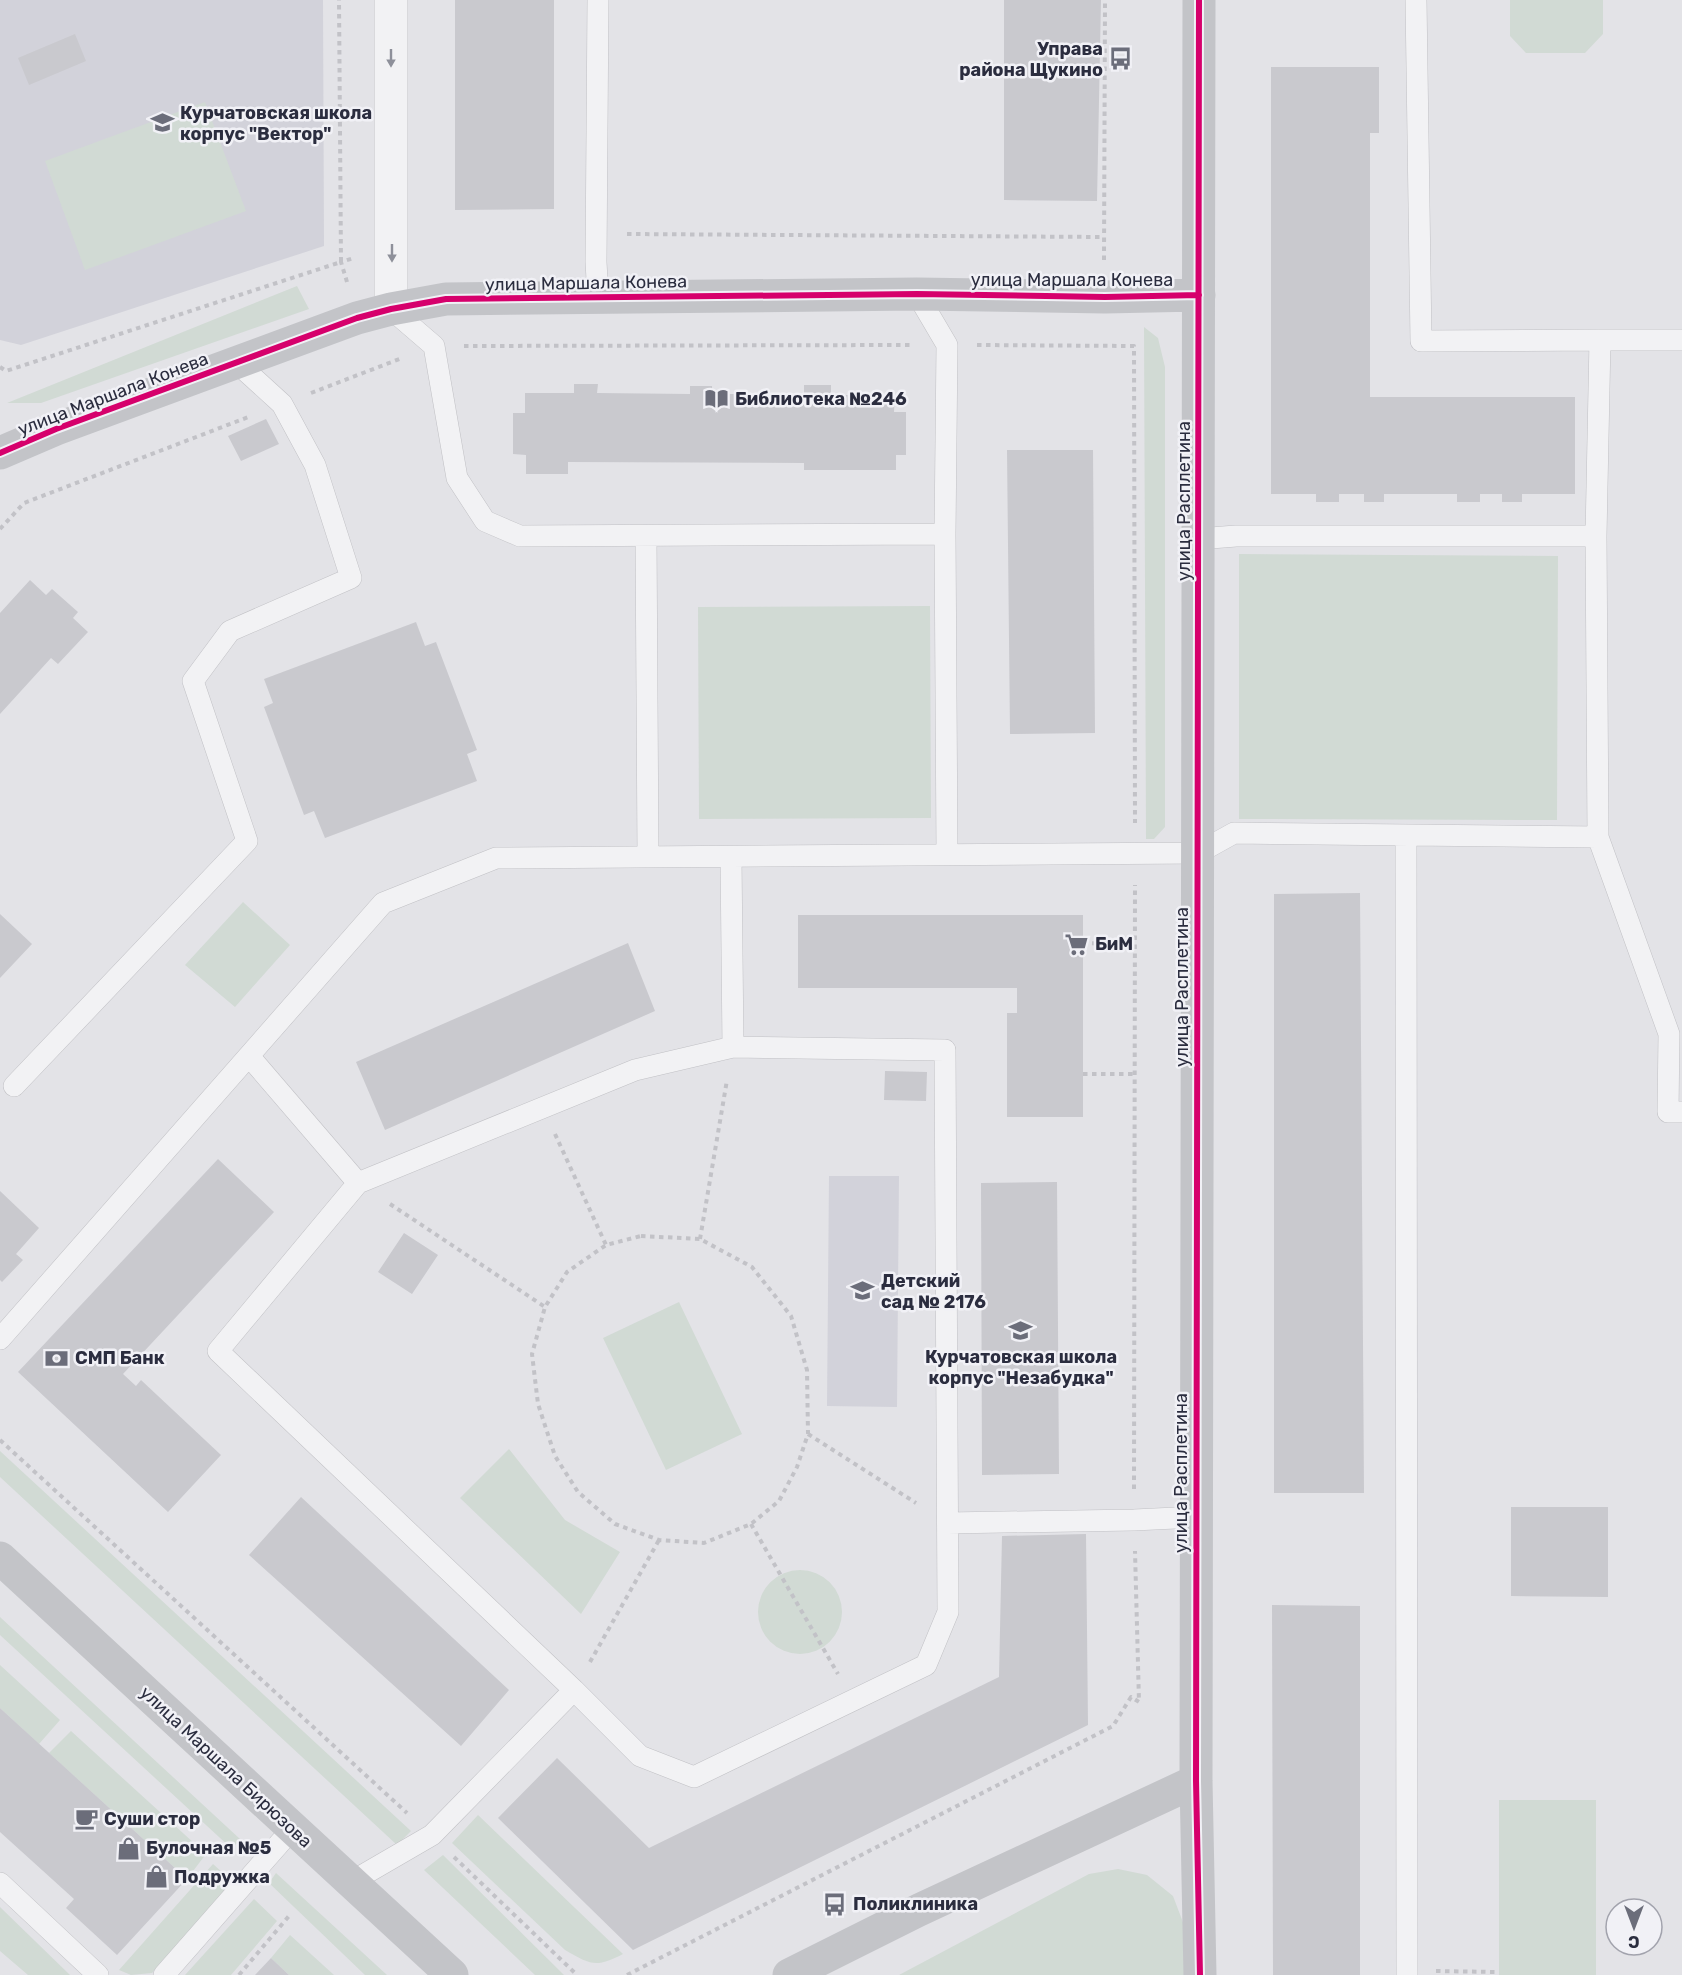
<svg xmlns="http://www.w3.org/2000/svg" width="1682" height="1975" font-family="Rubik,sans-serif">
<rect width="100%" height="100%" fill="#e3e3e7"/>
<path fill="#d2d2da" d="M 0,0 L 323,0 L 324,246 L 21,345 L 0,340 Z
M 829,1176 L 899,1176 L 897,1407 L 827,1406 Z"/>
<path fill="#d1dad4" d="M 1510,0 L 1603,0 L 1603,34 L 1585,53 L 1526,53 L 1510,36 Z
M 205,102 L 246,211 L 85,270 L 45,161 Z
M 297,286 L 309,309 L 41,403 L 7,403 Z
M 1144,327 L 1158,338 L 1165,367 L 1165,827 L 1154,839 L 1146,839 Z
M 1239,554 L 1558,556 L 1557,820 L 1239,819 Z
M 930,606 L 931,818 L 699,819 L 698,607 Z
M 243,902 L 290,945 L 235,1007 L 185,965 Z
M 679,1302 L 742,1434 L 666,1470 L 603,1338 Z
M 509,1449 L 565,1520 L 620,1552 L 581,1614 L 460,1498 Z
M 0,1451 L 411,1831 L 397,1845 L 0,1477 Z
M758 1612a42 42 0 1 1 84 0a42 42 0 1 1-84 0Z
M 0,1617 L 240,1839 L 232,1849 L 0,1635 Z
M 0,1665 L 60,1720 L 39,1744 L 0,1708 Z
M 71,1731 L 206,1854 L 187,1879 L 49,1753 Z
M 1499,1800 L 1596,1800 L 1596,1975 L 1499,1975 Z
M 478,1815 L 623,1954 C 596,1968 591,1965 565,1950 L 452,1843 Z
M 443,1855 L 564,1975 L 535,1975 L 424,1870 Z
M 213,1864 L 233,1882 L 152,1973 L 131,1975 L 119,1970 Z
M 1118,1869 L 1147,1875 L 1173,1896 L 1184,1925 L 1184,1975 L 899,1975 L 1089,1874 Z
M 276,1873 L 387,1975 L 365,1975 L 269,1883 Z
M 254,1899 L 277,1921 L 231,1975 L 185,1975 Z
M 0,1907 L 70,1975 L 28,1975 L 0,1951 Z
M 290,1935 L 334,1975 L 289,1975 L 271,1958 Z"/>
<path fill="#c9c9ce" d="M 455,0 L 554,0 L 554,209 L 455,210 Z
M 1004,0 L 1101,0 L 1097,201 L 1004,200 Z
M 75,34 L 86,61 L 29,85 L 18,58 Z
M 1271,67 L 1379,67 L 1379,133 L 1370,133 L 1370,397 L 1575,397 L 1575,494 L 1522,494 L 1522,502 L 1502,502 L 1502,494 L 1480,494 L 1480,502 L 1457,502 L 1457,494 L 1384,494 L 1384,502 L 1364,502 L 1364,494 L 1339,494 L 1339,502 L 1316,502 L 1316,494 L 1271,494 Z
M 574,384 L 598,384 L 597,393 L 690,394 L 690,386 L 712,386 L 712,394 L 804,394 L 804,385 L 831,385 L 831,395 L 895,395 L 894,412 L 906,412 L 906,455 L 896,455 L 896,470 L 804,470 L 804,463 L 568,462 L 568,474 L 526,474 L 526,455 L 513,454 L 513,413 L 525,413 L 525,393 L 574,393 Z
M 266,419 L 279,444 L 241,461 L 228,436 Z
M 1007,450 L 1093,450 L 1095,733 L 1010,734 Z
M 30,580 L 46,595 L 52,589 L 78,612 L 73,618 L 88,632 L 58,664 L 51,658 L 0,714 L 0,613 Z
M 416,622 L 425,646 L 436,642 L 477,750 L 467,754 L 477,781 L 325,838 L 314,811 L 304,815 L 264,707 L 273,703 L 264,679 Z
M 1360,893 L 1364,1493 L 1274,1493 L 1274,894 Z
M 0,914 L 32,944 L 0,978 Z
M 798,915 L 1083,915 L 1083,1117 L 1007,1117 L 1007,1013 L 1017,1013 L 1017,988 L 798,988 Z
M 628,943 L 655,1011 L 385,1130 L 356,1062 Z
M 885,1071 L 927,1072 L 926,1101 L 884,1100 Z
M 218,1159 L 274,1212 L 123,1374 L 136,1386 L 141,1380 L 221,1455 L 168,1512 L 18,1372 Z
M 1057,1182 L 1059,1474 L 982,1475 L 981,1183 Z
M 0,1191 L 39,1228 L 16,1254 L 23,1260 L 2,1282 L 0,1280 Z
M 404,1233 L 438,1255 L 412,1294 L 378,1272 Z
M 301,1497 L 509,1690 L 461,1746 L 249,1555 Z
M 1511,1507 L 1608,1507 L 1608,1597 L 1511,1596 Z
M 1086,1534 L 1088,1725 L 633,1950 L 498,1818 L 557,1758 L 649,1848 L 999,1677 L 1002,1536 Z
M 1272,1605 L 1360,1606 L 1360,1975 L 1273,1975 Z
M 0,1708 L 187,1879 L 117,1955 L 66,1908 L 74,1899 L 0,1832 Z
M 271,1958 L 289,1975 L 255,1975 Z"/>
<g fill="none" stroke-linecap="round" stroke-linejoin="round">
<defs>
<path id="lane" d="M 598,0 L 596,262 L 598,297
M 1416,0 L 1421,341 L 1600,340
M 917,294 L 947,345 L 945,534 L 947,854
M 391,309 L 434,346 L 457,478 L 485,521 L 520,536 L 945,534
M 646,536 L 648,857
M 1596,536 L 1598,837
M 1198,539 L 1236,536 L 1596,536 L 1600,340 L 1682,340
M 1406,836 L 1407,1975
M 731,858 L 733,1047
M 733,1047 L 945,1050 L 948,1612 L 926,1665 L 694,1777 L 640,1756 L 574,1690 L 218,1351 L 358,1183 L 635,1070 Z
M 249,1056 L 358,1183
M 14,1086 L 247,841 L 193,681 L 230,631 L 351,578 L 315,465 L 282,404 L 237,363
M 0,1339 L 383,903 L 496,858 L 1198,853 L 1234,833 L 1598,837 L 1669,1034 L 1668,1112 L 1682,1112
M 948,1523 L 1134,1520 L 1196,1517
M 351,1882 L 432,1835 L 574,1690
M 0,1883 L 98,1975
M 164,1975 L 293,1828"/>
<path id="street" d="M 391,0 L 391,309"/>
</defs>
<use href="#lane" stroke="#c1c1c5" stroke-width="22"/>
<use href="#street" stroke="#c1c1c5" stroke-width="34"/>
<path stroke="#c2c2c7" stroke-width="4" stroke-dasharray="4.5 4.5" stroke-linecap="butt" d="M 627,234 L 1103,237
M 1104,260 L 1105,0
M 347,282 L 341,262 L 354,258
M 977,345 L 1134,346 L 1135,823
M 464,346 L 910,345
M 0,367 L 6,371 L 341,262 L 339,0
M 311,393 L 402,358
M 0,529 L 24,503 L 251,416
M 1083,943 L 1135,945
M 1083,1074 L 1134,1074
M 555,1134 L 606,1245
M 390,1204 L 545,1307
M 641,1236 L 700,1239 L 752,1267 L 791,1316 L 807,1370 L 808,1434 L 797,1467 L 779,1501 L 751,1524 L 704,1543 L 659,1540 L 615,1524 L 578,1492 L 555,1456 L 538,1404 L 532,1354 L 545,1307 L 567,1272 L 606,1245 Z
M 700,1239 L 727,1080
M 808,1434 L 916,1503
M 0,1440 L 407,1813
M 1134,1489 L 1135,885
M 751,1524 L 838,1674
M 590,1662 L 659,1540
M 454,1857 L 577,1975
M 1436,1971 L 1495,1972 L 1495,1975
M 239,1975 L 289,1916
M 627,1975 L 1113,1726 L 1131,1697 L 1139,1702 L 1135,1551"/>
<use href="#lane" stroke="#f2f2f4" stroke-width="21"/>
<use href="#street" stroke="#f2f2f4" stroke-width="33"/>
<path stroke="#c3c4c8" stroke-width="33" d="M 1199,0 L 1196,1781 L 1200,1975
M 0,453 L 56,429 L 357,318 L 391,309 L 446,299 L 917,294 L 1105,297 L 1199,295
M 0,1558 L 452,1975
M 789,1975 L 919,1910 L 1196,1781"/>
<defs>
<path id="cycleway" d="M 1199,0 L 1196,1781 L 1200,1975
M 0,453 L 56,429 L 357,318 L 391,309 L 446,299 L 917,294 L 1105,297 L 1199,295"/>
</defs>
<use href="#cycleway" stroke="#f1f1f6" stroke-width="10"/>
<use href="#cycleway" stroke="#d6006c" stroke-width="6"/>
</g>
<defs><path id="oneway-solid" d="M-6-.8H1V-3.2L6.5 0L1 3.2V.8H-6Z" transform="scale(1.5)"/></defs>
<g fill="#8e909a">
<use href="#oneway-solid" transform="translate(391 58) rotate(90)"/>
<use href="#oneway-solid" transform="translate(392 253) rotate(90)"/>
</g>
<defs>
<symbol id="bus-bare" viewBox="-9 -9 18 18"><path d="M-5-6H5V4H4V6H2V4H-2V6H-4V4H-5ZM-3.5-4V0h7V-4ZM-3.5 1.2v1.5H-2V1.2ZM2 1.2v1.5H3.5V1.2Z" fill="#6b6d7a" stroke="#f1f1f6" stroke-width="2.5" paint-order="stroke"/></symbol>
<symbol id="school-bare" viewBox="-9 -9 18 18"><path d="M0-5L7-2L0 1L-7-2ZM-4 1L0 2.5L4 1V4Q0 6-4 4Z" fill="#6b6d7a" stroke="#f1f1f6" stroke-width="2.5" paint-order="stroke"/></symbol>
<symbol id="library-bare" viewBox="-9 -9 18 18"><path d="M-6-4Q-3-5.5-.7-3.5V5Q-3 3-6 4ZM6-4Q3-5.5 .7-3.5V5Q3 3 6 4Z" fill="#6b6d7a" stroke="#f1f1f6" stroke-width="2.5" paint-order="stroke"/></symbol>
<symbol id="supermarket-bare" viewBox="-9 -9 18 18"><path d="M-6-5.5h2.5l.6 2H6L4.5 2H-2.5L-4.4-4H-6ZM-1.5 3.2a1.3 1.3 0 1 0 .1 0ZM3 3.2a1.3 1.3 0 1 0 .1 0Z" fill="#6b6d7a" stroke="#f1f1f6" stroke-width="2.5" paint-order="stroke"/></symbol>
<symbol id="bank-bare" viewBox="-9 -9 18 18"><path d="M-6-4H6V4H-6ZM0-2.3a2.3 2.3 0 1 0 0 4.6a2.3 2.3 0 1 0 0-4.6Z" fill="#6b6d7a" stroke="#f1f1f6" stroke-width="2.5" paint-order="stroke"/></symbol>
<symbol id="cafe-bare" viewBox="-9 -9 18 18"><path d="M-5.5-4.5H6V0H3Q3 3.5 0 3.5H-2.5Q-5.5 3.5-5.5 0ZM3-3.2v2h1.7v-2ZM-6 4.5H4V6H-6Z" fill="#6b6d7a" stroke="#f1f1f6" stroke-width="2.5" paint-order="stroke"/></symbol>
<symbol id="shop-bare" viewBox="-9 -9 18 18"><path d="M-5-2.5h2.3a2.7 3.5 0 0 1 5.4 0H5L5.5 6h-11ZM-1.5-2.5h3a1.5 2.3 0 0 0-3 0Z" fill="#6b6d7a" stroke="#f1f1f6" stroke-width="2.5" paint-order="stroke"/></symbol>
</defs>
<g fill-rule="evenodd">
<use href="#bus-bare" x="1104" y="42" width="33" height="33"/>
<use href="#school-bare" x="146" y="106" width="33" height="33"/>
<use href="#library-bare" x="700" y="382" width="33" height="33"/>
<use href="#supermarket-bare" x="1060" y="928" width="33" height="33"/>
<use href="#school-bare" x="846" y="1274" width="33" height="33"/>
<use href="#school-bare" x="1004" y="1314" width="33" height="33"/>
<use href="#bank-bare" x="40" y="1342" width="33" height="33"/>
<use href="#cafe-bare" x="70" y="1802" width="33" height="33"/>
<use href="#shop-bare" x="112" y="1832" width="33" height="33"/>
<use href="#shop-bare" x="140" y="1860" width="33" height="33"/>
<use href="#bus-bare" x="818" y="1888" width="33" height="33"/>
</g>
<g text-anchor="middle" stroke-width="5" stroke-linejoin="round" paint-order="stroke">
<g font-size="18" font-weight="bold" fill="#2b2d3f" stroke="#f1f1f6" text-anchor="start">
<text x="1103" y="55" text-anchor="end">Управа<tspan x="1103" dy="21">района Щукино</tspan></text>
<text x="180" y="119">Курчатовская школа<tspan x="180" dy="21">корпус "Вектор"</tspan></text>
<text x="735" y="405">Библиотека №246</text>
<text x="1095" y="950">БиМ</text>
<text x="881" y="1287">Детский<tspan x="881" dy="21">сад № 2176</tspan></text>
<text x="1021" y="1363" text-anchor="middle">Курчатовская школа<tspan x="1021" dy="21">корпус "Незабудка"</tspan></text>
<text x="75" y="1364">СМП Банк</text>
<text x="104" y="1825">Суши стор</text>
<text x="146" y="1854">Булочная №5</text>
<text x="174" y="1883">Подружка</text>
<text x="853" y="1910">Поликлиника</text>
</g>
<g font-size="18" fill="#2b2d3f" stroke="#f1f1f6">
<text x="1072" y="286">улица Маршала Конева</text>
<text transform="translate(586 283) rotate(-1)" y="6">улица Маршала Конева</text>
<text transform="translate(113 394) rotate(-21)" y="6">улица Маршала Конева</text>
<text transform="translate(1184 501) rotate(-90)" y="6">улица Расплетина</text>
<text transform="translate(1182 987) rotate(-90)" y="6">улица Расплетина</text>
<text transform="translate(1181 1473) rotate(-90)" y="6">улица Расплетина</text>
<text transform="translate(226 1767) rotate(43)" y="6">улица Маршала Бирюзова</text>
</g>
</g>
<g transform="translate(1634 1927) rotate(180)"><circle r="28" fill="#f1f1f6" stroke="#a2a3ad" stroke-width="1.5"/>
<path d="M0-4.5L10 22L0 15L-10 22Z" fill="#6b6d7a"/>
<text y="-9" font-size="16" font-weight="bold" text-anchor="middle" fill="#2b2d3f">С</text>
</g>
</svg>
